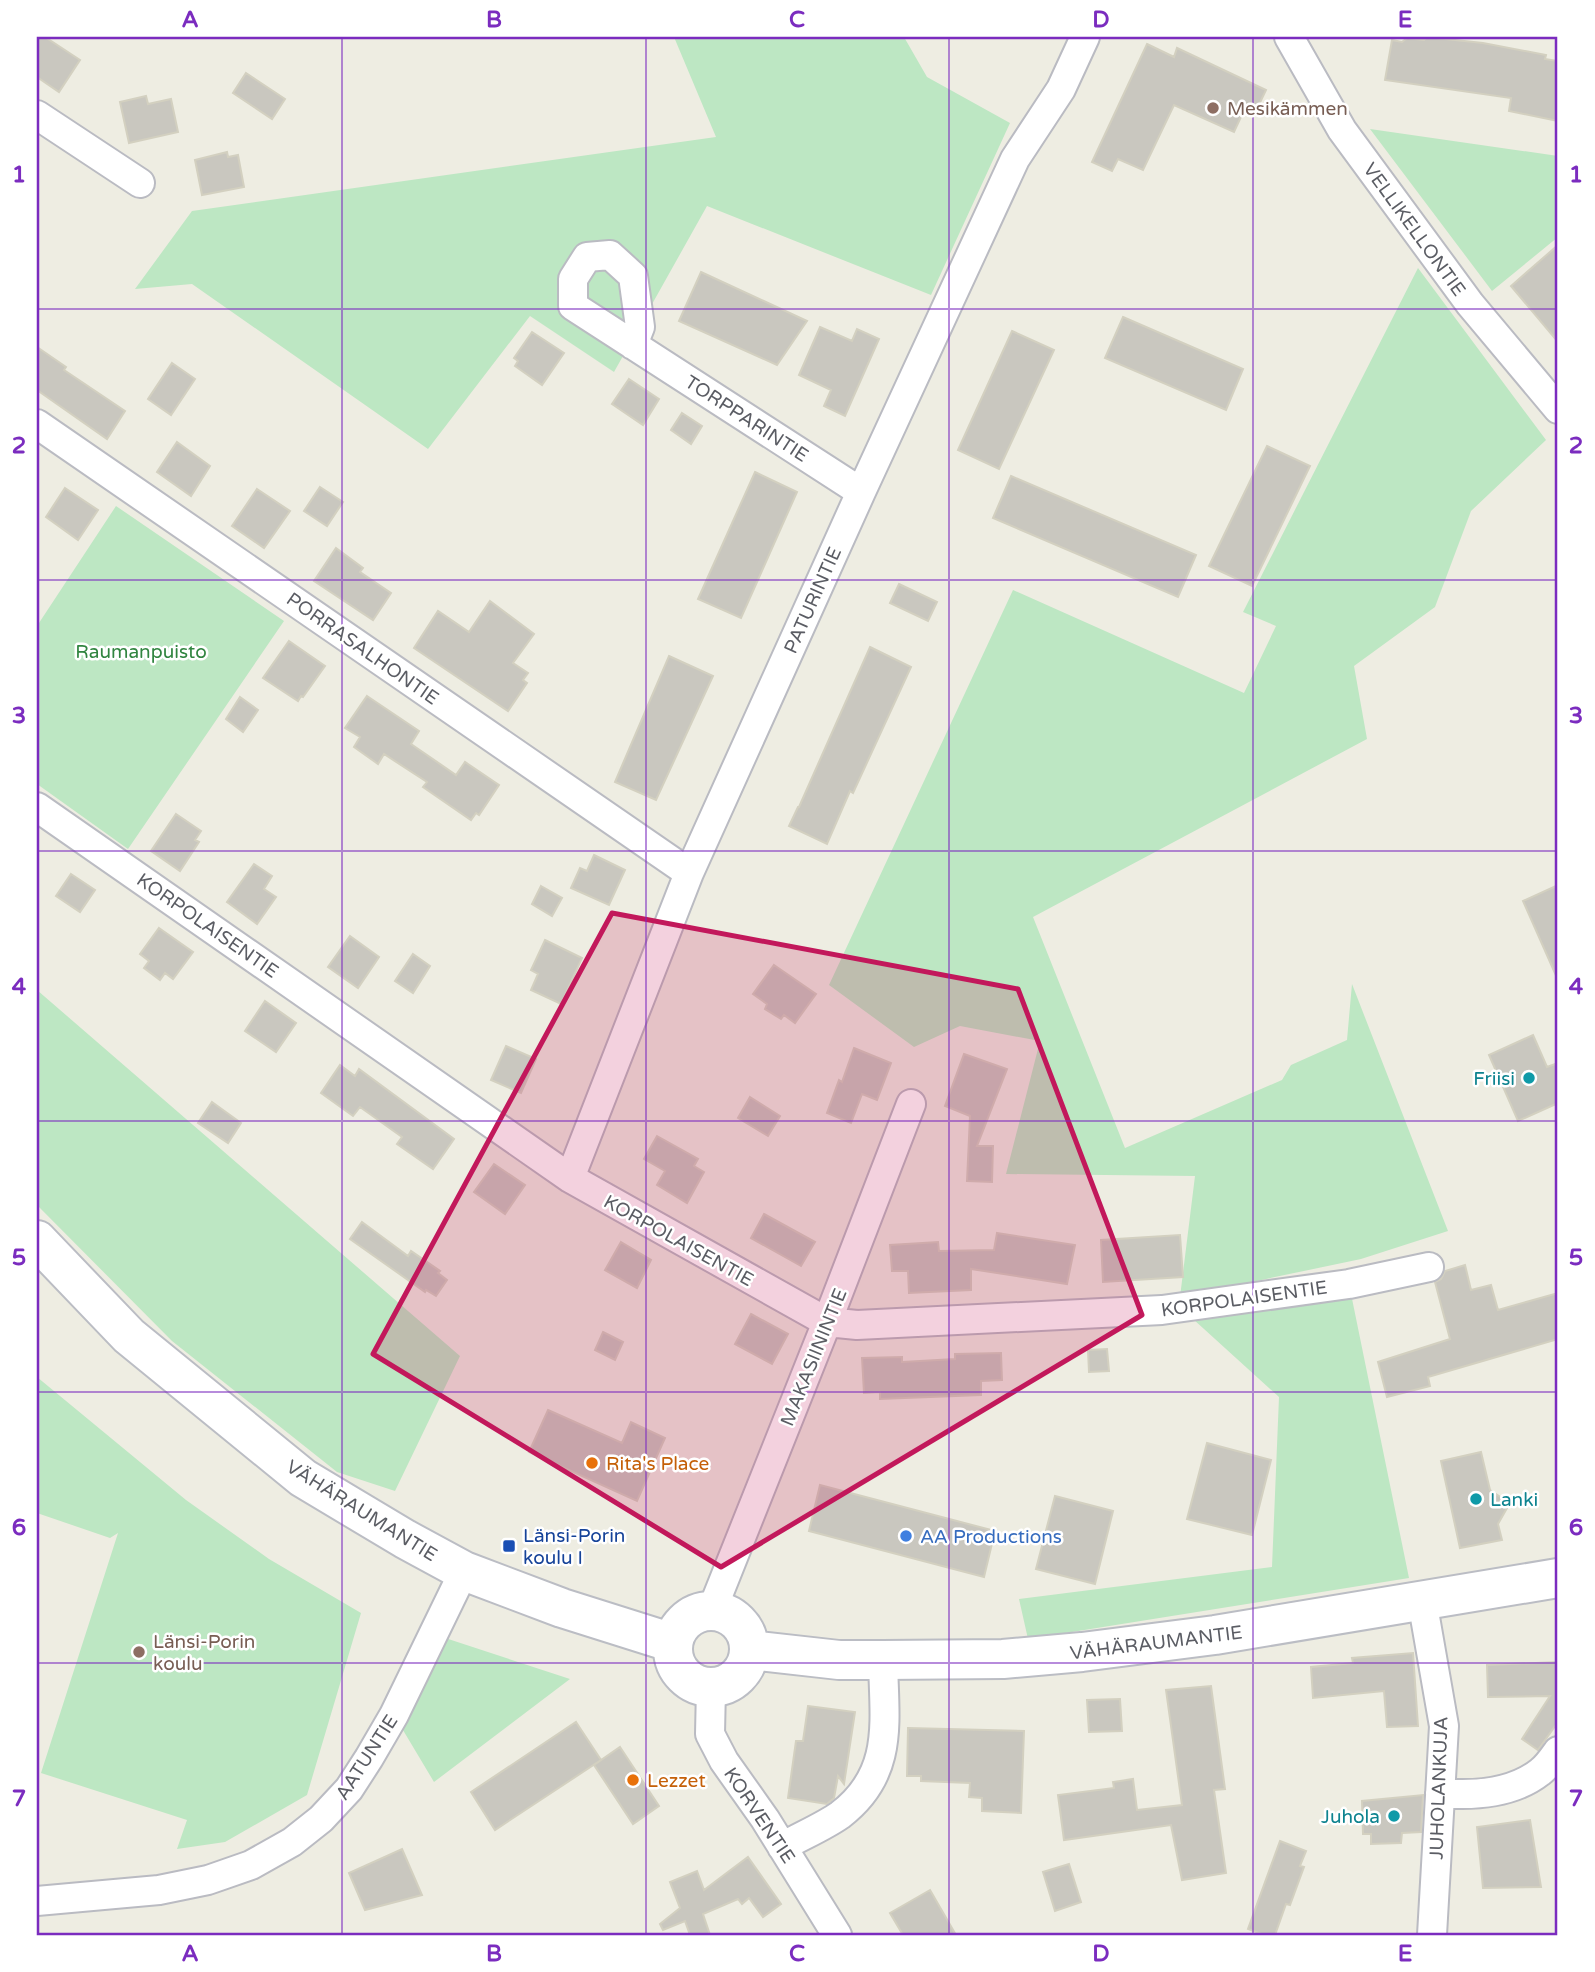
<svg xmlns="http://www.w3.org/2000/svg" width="1595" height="1972" font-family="'Varela Round',sans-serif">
<rect width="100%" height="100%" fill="#eeede2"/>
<path fill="#bde7c3" d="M 674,37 L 904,37 L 927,77 L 1010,123 L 931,295 L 707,206 L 614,372 L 530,316 L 428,449 L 192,284 L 135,289 L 192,211 L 716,137 Z
M 1370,129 L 1558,156 L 1558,237 L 1492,291 Z
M 1418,268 L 1546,440 L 1471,511 L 1435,607 L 1354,666 L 1367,739 L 1033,917 L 1125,1148 L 1282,1080 L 1291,1065 L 1347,1040 L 1352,984 L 1448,1231 L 1361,1259 L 1180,1297 L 1195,1176 L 1006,1174 L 1040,1041 L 960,1026 L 914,1047 L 829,985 L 1013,590 L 1244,693 L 1276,626 L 1243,612 Z
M 116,506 L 284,621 L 128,849 L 37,784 L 37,626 Z
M 37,990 L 460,1356 L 395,1491 L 337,1472 L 172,1341 L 37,1205 Z
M 1349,1284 L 1409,1578 L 1028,1639 L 1019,1599 L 1272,1567 L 1279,1397 L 1193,1319 Z
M 37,1377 L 186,1500 L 269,1559 L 361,1613 L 307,1795 L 225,1842 L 177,1849 L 187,1820 L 41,1773 L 118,1533 L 110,1538 L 37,1513 Z
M 433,1634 L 570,1679 L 434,1782 L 394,1715 Z"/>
<path fill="#c9c7bf" stroke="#d3d0c0" stroke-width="2" d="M 37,37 L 45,37 L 80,60 L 59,92 L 37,77 Z
M 1427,37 L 1483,43 L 1546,55 L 1545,59 L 1558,61 L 1558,121 L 1509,111 L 1511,98 L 1385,80 L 1392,40 L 1402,42 L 1407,38 L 1424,40 Z
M 1147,44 L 1174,57 L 1177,48 L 1266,90 L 1256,111 L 1246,106 L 1234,132 L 1174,105 L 1143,170 L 1118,159 L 1112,171 L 1092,162 Z
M 246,73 L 285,99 L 272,119 L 233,93 Z
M 146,96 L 148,104 L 171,99 L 178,132 L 129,143 L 120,102 Z
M 227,152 L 228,157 L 238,155 L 244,187 L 202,195 L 195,160 Z
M 1558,245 L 1558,342 L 1511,286 Z
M 701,272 L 807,321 L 777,365 L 679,321 Z
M 1123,317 L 1243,369 L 1226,410 L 1105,358 Z
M 820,327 L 852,341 L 857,329 L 879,339 L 845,416 L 824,406 L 831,390 L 799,375 Z
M 1012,331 L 1054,350 L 999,469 L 958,450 Z
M 532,332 L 564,353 L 542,385 L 515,366 L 518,361 L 514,358 Z
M 37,347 L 66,367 L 64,370 L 125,411 L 107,439 L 37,390 Z
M 172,363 L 195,379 L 171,415 L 148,399 Z
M 629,379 L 659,399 L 643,425 L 612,404 Z
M 682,413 L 702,426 L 691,444 L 671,430 Z
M 177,442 L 210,466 L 191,496 L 157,472 Z
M 1267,446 L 1310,466 L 1252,586 L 1209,566 Z
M 755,472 L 797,492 L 741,618 L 698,599 Z
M 1011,476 L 1196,555 L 1178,597 L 993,518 Z
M 320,487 L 343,502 L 327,526 L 304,511 Z
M 65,488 L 98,510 L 78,540 L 46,517 Z
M 257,489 L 290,511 L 264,548 L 232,526 Z
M 336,548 L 363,568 L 360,572 L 391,593 L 373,620 L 314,581 Z
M 899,584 L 937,602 L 928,621 L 890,603 Z
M 490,601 L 534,634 L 513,663 L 528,673 L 523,680 L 527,683 L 508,711 L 414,648 L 438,611 L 469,632 Z
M 289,641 L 325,666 L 303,697 L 301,696 L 298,701 L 263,678 Z
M 870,647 L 911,667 L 853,793 L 850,791 L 827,844 L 789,826 L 798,807 L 799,807 Z
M 669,656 L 713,676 L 656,800 L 615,782 Z
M 367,696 L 419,731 L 411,744 L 456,775 L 465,762 L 499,785 L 479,815 L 476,813 L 471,820 L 423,787 L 427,782 L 384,754 L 378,764 L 354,747 L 360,737 L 345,728 Z
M 240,697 L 258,710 L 243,732 L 226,719 Z
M 176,814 L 201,831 L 195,840 L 199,842 L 180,871 L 151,851 Z
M 594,855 L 625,870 L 609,905 L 571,888 L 580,868 L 587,871 Z
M 254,864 L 272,876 L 264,889 L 276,897 L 257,924 L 227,902 Z
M 71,874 L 95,890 L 80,912 L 56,896 Z
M 1558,885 L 1558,980 L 1523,901 Z
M 541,886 L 562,898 L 552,916 L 532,904 Z
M 159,928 L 193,952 L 173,979 L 165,973 L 160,980 L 144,968 L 149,961 L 140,954 Z
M 350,936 L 379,957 L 358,988 L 328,967 Z
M 545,940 L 582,958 L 561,1004 L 531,990 L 538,974 L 531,970 Z
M 413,954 L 430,966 L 413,993 L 395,981 Z
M 774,965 L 816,994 L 795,1023 L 784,1015 L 781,1019 L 765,1009 L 767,1004 L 753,994 Z
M 265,1001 L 296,1023 L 276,1052 L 245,1031 Z
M 1533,1035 L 1547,1067 L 1558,1063 L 1558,1103 L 1518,1121 L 1489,1055 Z
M 506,1046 L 536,1059 L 521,1093 L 491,1080 Z
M 854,1048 L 891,1063 L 877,1100 L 862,1094 L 851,1123 L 827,1113 L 839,1080 L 842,1082 Z
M 964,1054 L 1007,1069 L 977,1146 L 993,1146 L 992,1182 L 967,1181 L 970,1116 L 945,1106 Z
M 340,1065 L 355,1076 L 359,1069 L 454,1139 L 433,1169 L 397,1144 L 402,1137 L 360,1107 L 353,1116 L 321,1093 Z
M 750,1097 L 780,1116 L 768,1136 L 738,1118 Z
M 212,1102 L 241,1123 L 228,1143 L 198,1123 Z
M 657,1136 L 698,1159 L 694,1166 L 704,1172 L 687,1203 L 657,1185 L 665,1171 L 644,1159 Z
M 494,1164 L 525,1185 L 505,1214 L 474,1192 Z
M 764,1214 L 815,1242 L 801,1266 L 751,1238 Z
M 362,1222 L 408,1256 L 411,1251 L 440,1271 L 438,1273 L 447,1280 L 436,1296 L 426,1290 L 425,1292 L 350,1239 Z
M 997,1233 L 1075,1245 L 1067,1284 L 971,1269 L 971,1290 L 909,1293 L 908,1271 L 892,1271 L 890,1245 L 938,1242 L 939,1251 L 994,1250 Z
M 1180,1235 L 1183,1277 L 1103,1282 L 1101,1240 Z
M 621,1242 L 651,1260 L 637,1288 L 605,1270 Z
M 1465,1265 L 1471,1290 L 1491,1285 L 1498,1310 L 1558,1293 L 1558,1339 L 1428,1377 L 1430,1386 L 1387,1397 L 1378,1362 L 1450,1339 L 1435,1282 L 1441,1279 L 1445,1271 Z
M 751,1314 L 788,1334 L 772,1364 L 735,1344 Z
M 603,1332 L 623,1342 L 615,1360 L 595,1350 Z
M 1107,1349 L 1109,1371 L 1089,1372 L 1088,1350 Z
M 1001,1353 L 1002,1380 L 981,1381 L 981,1395 L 880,1399 L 880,1392 L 864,1393 L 862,1358 L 902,1357 L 902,1362 L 955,1359 L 955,1354 Z
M 548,1410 L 622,1443 L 631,1422 L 665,1438 L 637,1501 L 529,1452 Z
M 1207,1443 L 1271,1460 L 1252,1535 L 1187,1519 Z
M 1481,1452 L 1490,1490 L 1505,1500 L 1507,1508 L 1498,1524 L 1502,1540 L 1460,1548 L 1441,1461 Z
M 820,1485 L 995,1531 L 984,1577 L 809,1531 Z
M 1055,1496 L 1113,1511 L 1095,1584 L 1036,1569 Z
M 1413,1653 L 1418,1726 L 1387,1727 L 1384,1691 L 1313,1698 L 1311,1667 L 1353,1663 L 1352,1658 Z
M 1558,1662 L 1558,1722 L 1538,1750 L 1522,1739 L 1550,1696 L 1488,1697 L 1487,1665 Z
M 1211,1686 L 1225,1789 L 1214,1790 L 1226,1873 L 1182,1880 L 1171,1825 L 1064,1840 L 1058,1795 L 1114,1788 L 1113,1782 L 1133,1779 L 1137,1810 L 1182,1805 L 1166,1690 Z
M 1120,1699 L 1122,1731 L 1089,1732 L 1087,1700 Z
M 808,1706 L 855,1712 L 844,1784 L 838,1776 L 834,1798 L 827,1804 L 788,1798 L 796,1741 L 803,1741 Z
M 576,1722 L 601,1760 L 495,1830 L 471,1792 Z
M 908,1728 L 1024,1731 L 1021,1813 L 982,1811 L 982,1798 L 969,1797 L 970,1783 L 921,1781 L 921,1776 L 907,1776 Z
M 620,1747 L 659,1806 L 633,1824 L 594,1765 Z
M 1423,1795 L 1421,1832 L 1402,1833 L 1401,1843 L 1371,1844 L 1371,1834 L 1363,1834 L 1362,1801 Z
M 1530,1820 L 1541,1887 L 1483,1888 L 1477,1827 Z
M 1280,1841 L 1306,1851 L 1300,1866 L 1304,1867 L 1290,1905 L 1286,1904 L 1275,1935 L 1264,1935 L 1248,1929 Z
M 402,1849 L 422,1895 L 365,1910 L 349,1873 Z
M 748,1857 L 781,1904 L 763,1917 L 749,1898 L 742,1904 L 738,1899 L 703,1914 L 710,1935 L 690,1935 L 685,1921 L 663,1930 L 660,1924 L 680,1908 L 670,1882 L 697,1871 L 704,1890 Z
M 1069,1864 L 1081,1902 L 1055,1911 L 1043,1872 Z
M 930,1890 L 956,1935 L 903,1935 L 890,1913 Z"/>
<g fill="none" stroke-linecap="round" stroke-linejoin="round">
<defs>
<path id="street" d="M 1289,37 L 1342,130 L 1470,304 L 1558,409
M 37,115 L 140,183
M 633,345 L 640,327 L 633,276 L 610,255 L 587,257 L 573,279 L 573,306 L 861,492
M 37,424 L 689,873
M 37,807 L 570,1178 L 827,1322 L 857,1325 L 1162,1310 L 1349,1284 L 1429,1267
M 570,1178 L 689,873 L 861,492 L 1015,159 L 1061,89 L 1085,37
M 1422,1600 L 1444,1726 L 1432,1935
M 712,1610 L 827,1322 L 911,1104
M 711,1687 L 710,1734 L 724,1761 L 765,1819 L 837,1935
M 1440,1793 C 1474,1796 1512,1794 1540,1772 C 1547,1767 1553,1758 1558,1751
M 782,1847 C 801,1836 823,1827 840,1815 C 895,1773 884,1721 883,1660
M 37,1901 L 159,1890 L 208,1880 L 251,1865 L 292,1842 L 321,1819 L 349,1789 L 369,1758 L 394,1715 L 464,1571"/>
<path id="secondary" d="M 37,1240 L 129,1336 L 303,1478 L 405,1539 L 464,1571 L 562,1608 L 673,1643
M673 1649a38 38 0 1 1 76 0a38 38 0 1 1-76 0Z
M 749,1650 L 839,1660 L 883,1660 L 1003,1659 L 1082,1652 L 1215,1635 L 1558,1578"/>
</defs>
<use href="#street" stroke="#babbc2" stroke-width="32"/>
<use href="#secondary" stroke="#bbbdc4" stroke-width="42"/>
<use href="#street" stroke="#fff" stroke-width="28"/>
<use href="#secondary" stroke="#fff" stroke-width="38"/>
</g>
<path fill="#c2185b" fill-opacity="0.2" stroke="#c2185b" stroke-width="5" stroke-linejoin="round" d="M 612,913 L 1018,989 L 1142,1315 L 721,1567 L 373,1354 Z"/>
<path fill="none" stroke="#7b2cbf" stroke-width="2" stroke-opacity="0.55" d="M 342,37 L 342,1935M 646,37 L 646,1935M 949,37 L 949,1935M 1253,37 L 1253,1935M 37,309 L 1558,309M 37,580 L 1558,580M 37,851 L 1558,851M 37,1121 L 1558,1121M 37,1392 L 1558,1392M 37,1663 L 1558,1663"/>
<g fill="#8d6e63" stroke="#fff" stroke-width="2.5">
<circle cx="1213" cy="108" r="7"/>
<circle cx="139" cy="1652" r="7"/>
</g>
<g fill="#0f9aa8" stroke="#fff" stroke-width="2.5">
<circle cx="1529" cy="1078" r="7"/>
<circle cx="1476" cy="1499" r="7"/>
<circle cx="1394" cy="1816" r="7"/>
</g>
<g fill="#e8710a" stroke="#fff" stroke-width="2.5">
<circle cx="592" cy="1463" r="7"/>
<circle cx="633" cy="1780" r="7"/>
</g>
<circle fill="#3f7fe0" stroke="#fff" stroke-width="2.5" cx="906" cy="1536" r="7"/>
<rect fill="#1a4fb4" stroke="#fff" stroke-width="2.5" x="502" y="1539" width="14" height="14" rx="3.5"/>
<g text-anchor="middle" stroke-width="5" stroke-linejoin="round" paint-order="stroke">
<g font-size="19" fill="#785e54" stroke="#fff" text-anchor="start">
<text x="1227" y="115">Mesikämmen</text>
<text x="153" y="1648">Länsi-Porin<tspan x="153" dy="22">koulu</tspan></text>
</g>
<g font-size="19" fill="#5b5d64" stroke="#fff">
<text transform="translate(1415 229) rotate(54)" y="7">VELLIKELLONTIE</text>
<text transform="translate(747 418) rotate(33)" y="7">TORPPARINTIE</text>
<text transform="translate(812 600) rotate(-66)" y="7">PATURINTIE</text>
<text transform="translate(363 648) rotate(35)" y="7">PORRASALHONTIE</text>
<text transform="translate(208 925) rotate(35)" y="7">KORPOLAISENTIE</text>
<text transform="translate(679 1240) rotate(29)" y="7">KORPOLAISENTIE</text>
<text transform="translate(1244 1298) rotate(-8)" y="7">KORPOLAISENTIE</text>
<text transform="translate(813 1357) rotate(-68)" y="7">MAKASIININTIE</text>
<text transform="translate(362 1510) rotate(32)" y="7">VÄHÄRAUMANTIE</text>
<text transform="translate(1156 1642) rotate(-7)" y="7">VÄHÄRAUMANTIE</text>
<text transform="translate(366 1757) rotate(-57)" y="7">AATUNTIE</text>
<text transform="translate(1438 1788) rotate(-88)" y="7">JUHOLANKUJA</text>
<text transform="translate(760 1815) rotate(56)" y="7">KORVENTIE</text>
</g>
<g font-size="19" fill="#318540" stroke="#fff">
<text x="141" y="658">Raumanpuisto</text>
</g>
<g font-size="19" fill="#0d838f" stroke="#fff" text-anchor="end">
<text x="1515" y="1085">Friisi</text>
<text x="1490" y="1506" text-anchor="start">Lanki</text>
<text x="1380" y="1823">Juhola</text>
</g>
<g font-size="19" fill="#c56008" stroke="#fff" text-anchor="start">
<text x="606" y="1470">Rita's Place</text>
<text x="647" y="1787">Lezzet</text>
</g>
<g font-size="19" fill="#164399" stroke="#fff" text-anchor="start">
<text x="523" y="1542">Länsi-Porin<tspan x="523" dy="22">koulu I</tspan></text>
</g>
<g font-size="19" fill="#366cbe" stroke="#fff" text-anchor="start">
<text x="920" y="1543">AA Productions</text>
</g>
</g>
<rect width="1595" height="1972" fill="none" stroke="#ffffff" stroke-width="77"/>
<rect x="38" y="38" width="1518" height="1896" fill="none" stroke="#7b2cbf" stroke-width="2.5"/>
<g font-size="23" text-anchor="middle" font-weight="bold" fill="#7b2cbf">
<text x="190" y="27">A</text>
<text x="494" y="27">B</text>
<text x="797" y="27">C</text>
<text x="1101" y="27">D</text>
<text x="1405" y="27">E</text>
<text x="19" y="182">1</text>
<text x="1576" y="182">1</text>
<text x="19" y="453">2</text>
<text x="1576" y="453">2</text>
<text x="19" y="723">3</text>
<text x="1576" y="723">3</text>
<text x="19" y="994">4</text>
<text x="1576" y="994">4</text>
<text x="19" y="1265">5</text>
<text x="1576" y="1265">5</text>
<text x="19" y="1535">6</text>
<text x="1576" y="1535">6</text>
<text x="19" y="1806">7</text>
<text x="1576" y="1806">7</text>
<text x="190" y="1961">A</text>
<text x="494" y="1961">B</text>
<text x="797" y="1961">C</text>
<text x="1101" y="1961">D</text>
<text x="1405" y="1961">E</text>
</g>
</svg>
